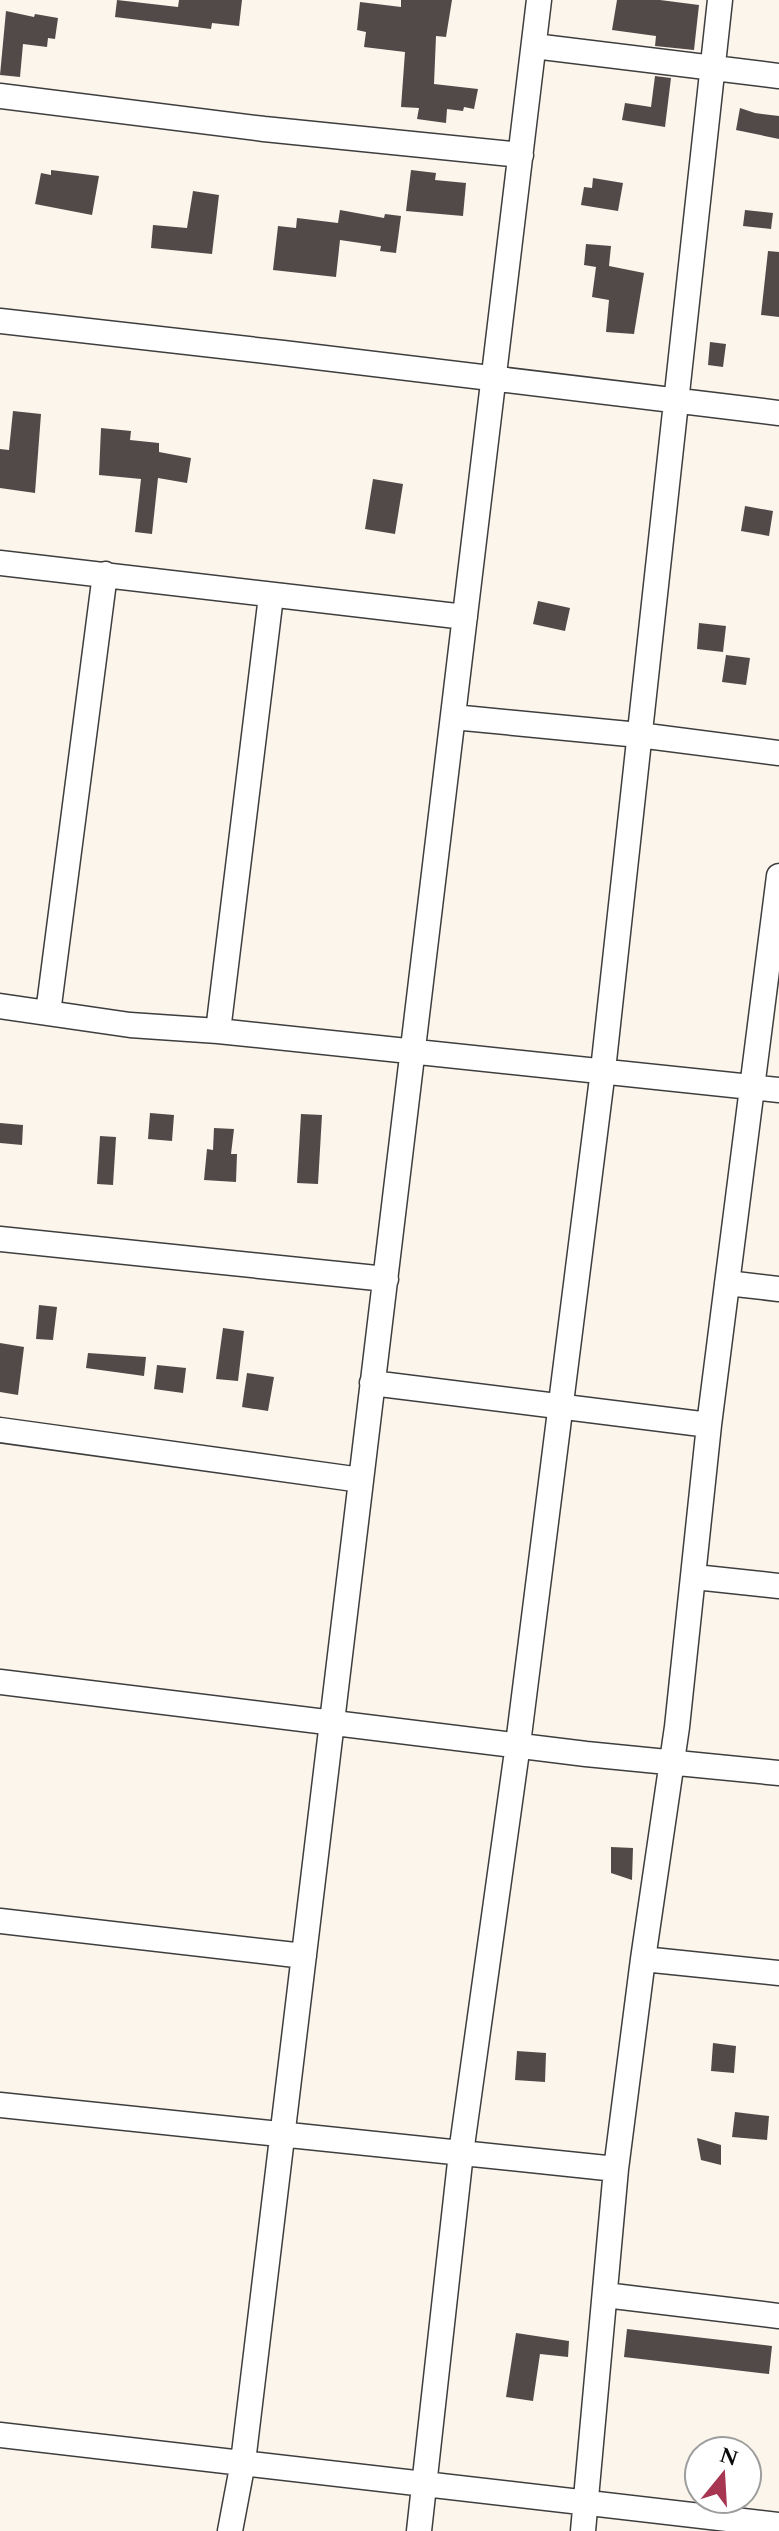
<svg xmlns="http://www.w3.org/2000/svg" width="779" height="2531" font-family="Spectral,serif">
<rect width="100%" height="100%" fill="#fcf5eb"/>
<path fill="#524a49" d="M 117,0 L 178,7 L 179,0 L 242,0 L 239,26 L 212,23 L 211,29 L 115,17 Z
M 401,0 L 452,0 L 446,37 L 436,36 L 434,84 L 478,89 L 474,109 L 464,107 L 463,111 L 447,109 L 446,123 L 417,119 L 419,108 L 401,107 L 405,52 L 364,47 L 366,32 L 357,30 L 360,2 L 401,7 Z
M 617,0 L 660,0 L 699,5 L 694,50 L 655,46 L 656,36 L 612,30 Z
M 6,11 L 34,17 L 35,14 L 58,18 L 55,39 L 48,38 L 47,47 L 23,44 L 20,77 L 0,75 Z
M 655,76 L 671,78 L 665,127 L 622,120 L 625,103 L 651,107 Z
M 740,108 L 755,113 L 779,116 L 779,139 L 736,130 Z
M 51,170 L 99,176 L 92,215 L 35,204 L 41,173 L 51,175 Z
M 411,170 L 436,173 L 435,180 L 466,183 L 463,216 L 406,211 Z
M 593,178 L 623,183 L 618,211 L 581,205 L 584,187 L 592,188 Z
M 193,191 L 219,195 L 212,254 L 151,248 L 153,225 L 187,228 Z
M 340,210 L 384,218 L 385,214 L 401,216 L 396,253 L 380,251 L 381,246 L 340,240 L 336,277 L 273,270 L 278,226 L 296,228 L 297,218 L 338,223 Z
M 745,210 L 773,213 L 771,229 L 743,226 Z
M 586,244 L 611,246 L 609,266 L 644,273 L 634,334 L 606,332 L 609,300 L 592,297 L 596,267 L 584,265 Z
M 768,251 L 779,252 L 779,317 L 761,315 Z
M 710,342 L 726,344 L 723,367 L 708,365 Z
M 13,411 L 41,414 L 35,493 L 0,488 L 0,449 L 9,450 Z
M 101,428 L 131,431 L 130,440 L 159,443 L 159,452 L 191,458 L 187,483 L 158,478 L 152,534 L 135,532 L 141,479 L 99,475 Z
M 373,479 L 403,484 L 395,534 L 365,529 Z
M 745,506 L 773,511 L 769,536 L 741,531 Z
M 538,601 L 570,608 L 565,631 L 533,624 Z
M 699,623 L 726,626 L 723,652 L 697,649 Z
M 726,655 L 750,658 L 746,685 L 722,682 Z
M 150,1113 L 174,1115 L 172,1141 L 148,1139 Z
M 301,1114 L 322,1115 L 318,1184 L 297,1183 Z
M 0,1123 L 23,1125 L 22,1145 L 0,1143 Z
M 214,1128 L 234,1129 L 231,1154 L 237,1154 L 236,1182 L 204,1180 L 207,1149 L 213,1150 Z
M 100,1136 L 116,1137 L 113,1185 L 97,1184 Z
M 39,1305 L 57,1307 L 53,1340 L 36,1339 Z
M 223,1328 L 244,1331 L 238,1381 L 216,1379 Z
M 0,1343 L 24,1347 L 18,1395 L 0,1392 Z
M 88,1353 L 146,1357 L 144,1376 L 86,1368 Z
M 157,1365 L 186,1368 L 183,1393 L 154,1389 Z
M 247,1373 L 274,1377 L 268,1411 L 242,1407 Z
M 611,1847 L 633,1848 L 632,1880 L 611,1873 Z
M 713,2043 L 736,2046 L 734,2073 L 711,2071 Z
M 517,2051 L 546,2053 L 545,2082 L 515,2080 Z
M 735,2112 L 769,2116 L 767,2140 L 732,2137 Z
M 697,2138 L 721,2145 L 721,2165 L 701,2160 Z
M 627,2329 L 772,2346 L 769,2374 L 624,2357 Z
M 516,2333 L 569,2341 L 568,2357 L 540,2354 L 533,2401 L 506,2397 Z"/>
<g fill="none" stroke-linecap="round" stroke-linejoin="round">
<defs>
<path id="minor" d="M 534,46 L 779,76
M 0,96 L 264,129 L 521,155
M 0,321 L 283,353 L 779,413
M 0,563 L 465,617
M 453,717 L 639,735 L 779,753
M 0,1006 L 130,1025 L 218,1031 L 779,1090
M 48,1013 L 105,574
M 218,1031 L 271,596
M 0,1239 L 386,1279
M 727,1283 L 779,1289
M 372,1383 L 709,1425
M 0,1430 L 361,1480
M 695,1577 L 779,1586
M 0,1682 L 586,1754 L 779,1773
M 0,1921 L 304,1956
M 643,1959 L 779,1973
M 0,2105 L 616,2169
M 605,2295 L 779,2316
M 0,2435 L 779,2525
M 230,2531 L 243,2462 L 539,0
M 419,2531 L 461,2153 L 518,1744 L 603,1070 L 720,0
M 583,2531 L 616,2169 L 643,1959 L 677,1727 L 709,1425 L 779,876"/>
</defs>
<use href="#minor" stroke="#3e3e3e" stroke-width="27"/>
<use href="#minor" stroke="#fff" stroke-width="24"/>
</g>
<g transform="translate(723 2475) rotate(18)"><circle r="38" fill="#ffffff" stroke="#9d9d9d" stroke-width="2"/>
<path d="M0-6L14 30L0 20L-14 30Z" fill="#a73652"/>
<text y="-12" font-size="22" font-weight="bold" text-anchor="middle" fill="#0b0b0b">N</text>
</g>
</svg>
